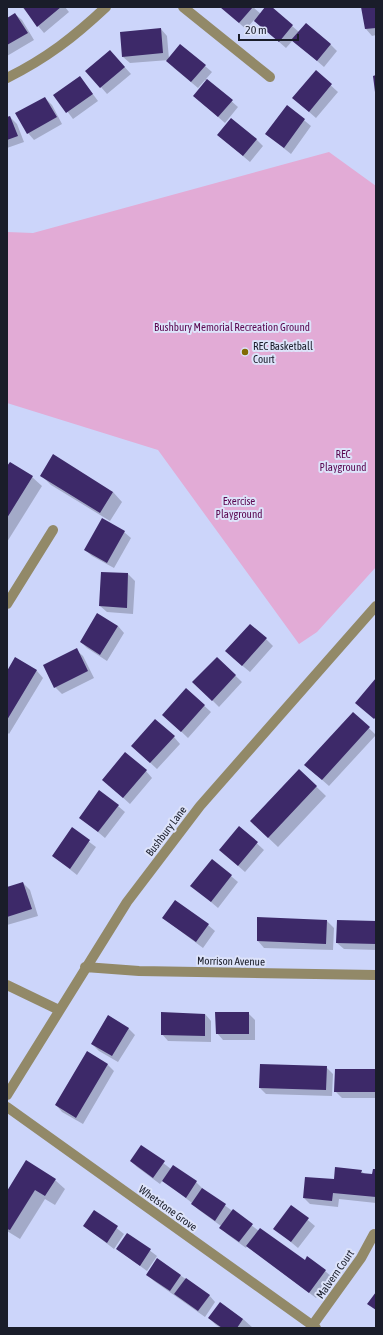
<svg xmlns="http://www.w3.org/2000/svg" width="383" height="1335" font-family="'Asap Condensed',sans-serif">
<rect width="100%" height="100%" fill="#ccd5fa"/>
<path fill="#e2abd6" d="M 329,152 L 376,186 L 376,567 L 317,632 L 299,644 L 158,450 L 7,403 L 7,232 L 33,233 Z"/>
<path fill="#0003" d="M 24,7 L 65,7 L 69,12 L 44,33 L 23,8 Z
M 220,7 L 253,7 L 261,14 L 267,7 L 270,7 L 299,32 L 330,44 L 337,51 L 324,67 L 293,40 L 286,48 L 254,20 L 246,29 Z
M 362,7 L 376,7 L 376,35 L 372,36 L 366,29 Z
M 15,14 L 22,20 L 34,40 L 7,56 L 7,19 Z
M 161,29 L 167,36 L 169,59 L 205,66 L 212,72 L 206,79 L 238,107 L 225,123 L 194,96 L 207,81 L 205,80 L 198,88 L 174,68 L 169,60 L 130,63 L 123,57 Z
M 110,51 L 131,74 L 107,94 L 87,71 Z
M 316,72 L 338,92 L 316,118 L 300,104 Z
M 80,77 L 98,101 L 73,119 L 55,95 Z
M 45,98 L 52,105 L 62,124 L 34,140 L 28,133 Z
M 287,106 L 311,126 L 291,154 L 266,134 Z
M 10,117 L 17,124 L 24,142 L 7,148 L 7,118 Z
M 256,139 L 263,146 L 250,162 L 225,141 Z
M 10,463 L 32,477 L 42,486 L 7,542 L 7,468 Z
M 41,475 L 113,492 L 122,502 L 110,521 L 51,485 Z
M 124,532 L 131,538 L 114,568 L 92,556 L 85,550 Z
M 128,574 L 135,581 L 133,614 L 107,612 L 100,606 Z
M 118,626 L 124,633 L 107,661 L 87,648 L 81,642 Z
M 266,639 L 273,646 L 250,672 L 233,658 Z
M 76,650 L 83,656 L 94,678 L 62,694 L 55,687 Z
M 16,658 L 37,671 L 43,678 L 9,734 L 7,732 L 7,673 Z
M 217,658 L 242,682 L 219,707 L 194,682 Z
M 186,689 L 211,712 L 188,738 L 170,721 Z
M 353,713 L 376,735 L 329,786 L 312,771 Z
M 174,737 L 180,744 L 157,769 L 132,746 Z
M 299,770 L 326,796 L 278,847 L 260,830 Z
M 146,771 L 152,778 L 130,804 L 110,786 Z
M 118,806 L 125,812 L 105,838 L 80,817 Z
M 239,827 L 264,850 L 245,872 L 227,856 Z
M 72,829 L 96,847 L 77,875 L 53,856 Z
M 212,860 L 238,882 L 218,908 L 192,886 Z
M 23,883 L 30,890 L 38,916 L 7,925 L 7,888 Z
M 163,918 L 208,925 L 215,931 L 203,948 Z
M 327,921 L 334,928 L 333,950 L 264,948 L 258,941 Z
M 376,922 L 376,950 L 344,949 L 337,943 Z
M 248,1013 L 255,1020 L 255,1040 L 223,1040 L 217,1033 Z
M 205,1014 L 211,1021 L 211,1042 L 168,1041 L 162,1034 Z
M 128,1028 L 135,1035 L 118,1062 L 99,1051 L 92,1044 Z
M 87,1053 L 108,1065 L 114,1071 L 83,1124 L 62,1112 L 56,1105 Z
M 326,1067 L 333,1074 L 332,1096 L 266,1094 L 260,1088 Z
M 376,1070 L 376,1098 L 342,1098 L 335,1091 Z
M 141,1146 L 171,1169 L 196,1182 L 203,1189 L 259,1231 L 305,1262 L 325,1271 L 332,1277 L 316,1298 L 247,1246 L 246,1248 L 227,1234 L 221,1228 L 221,1226 L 199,1210 L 192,1203 L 163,1180 L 160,1184 L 137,1167 L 131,1161 Z
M 376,1170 L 376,1203 L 339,1199 L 338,1207 L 310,1204 L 304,1198 L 335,1180 L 361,1171 L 365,1174 L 373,1175 Z
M 55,1180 L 65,1189 L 55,1205 L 45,1199 L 20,1239 L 7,1231 L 7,1193 Z
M 291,1206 L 315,1226 L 298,1248 L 275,1229 Z
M 95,1211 L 124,1234 L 114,1249 L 84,1226 Z
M 128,1234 L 157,1256 L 147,1271 L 117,1249 Z
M 158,1260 L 209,1295 L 215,1302 L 205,1317 L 154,1281 L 147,1274 Z
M 220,1303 L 243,1319 L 253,1328 L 221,1328 L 216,1325 L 209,1318 Z"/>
<path fill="#3d2969" d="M 23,7 L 61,7 L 37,27 Z
M 220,7 L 253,7 L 239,23 Z
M 265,7 L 272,7 L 293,25 L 279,42 L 254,21 Z
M 361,7 L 376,7 L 376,28 L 365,29 Z
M 15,13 L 28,33 L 7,45 L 7,18 Z
M 306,23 L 331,44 L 317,61 L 291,40 Z
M 161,28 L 163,53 L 122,57 L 120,32 Z
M 180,44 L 206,65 L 191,82 L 166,61 Z
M 110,50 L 125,67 L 100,88 L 85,71 Z
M 316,70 L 332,84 L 309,112 L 292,98 Z
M 376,75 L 376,91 L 375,92 L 373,76 Z
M 80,76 L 93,94 L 66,113 L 53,95 Z
M 207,79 L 233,100 L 218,117 L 193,96 Z
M 45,97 L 57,117 L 27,134 L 15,113 Z
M 287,105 L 305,119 L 284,148 L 265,134 Z
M 10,116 L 18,136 L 7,140 L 7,117 Z
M 231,118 L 257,139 L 243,156 L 217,135 Z
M 53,454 L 113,492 L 100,513 L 40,476 Z
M 10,462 L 33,476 L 7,518 L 7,466 Z
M 102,518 L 125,531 L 107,563 L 84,550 Z
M 101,572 L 128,573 L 127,608 L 99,606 Z
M 97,613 L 118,626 L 100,655 L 80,642 Z
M 250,624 L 267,638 L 242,666 L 225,651 Z
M 77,648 L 88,671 L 54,688 L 43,665 Z
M 15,657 L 37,670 L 7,720 L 7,671 Z
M 217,657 L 236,675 L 212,701 L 192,682 Z
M 376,678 L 376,717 L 374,719 L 355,703 Z
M 186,688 L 205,705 L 181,732 L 162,715 Z
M 353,712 L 370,727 L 322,780 L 304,765 Z
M 155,719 L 175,736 L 150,763 L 131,746 Z
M 125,752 L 147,770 L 123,798 L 102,780 Z
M 299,769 L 317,786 L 268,838 L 250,821 Z
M 99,790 L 119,805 L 98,832 L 79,818 Z
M 239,826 L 258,842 L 238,866 L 219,850 Z
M 72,827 L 90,840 L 70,869 L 52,856 Z
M 212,859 L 232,875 L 211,902 L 190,886 Z
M 23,882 L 32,909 L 7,917 L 7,887 Z
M 175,900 L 209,924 L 196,942 L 162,918 Z
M 257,917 L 327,920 L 326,944 L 257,941 Z
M 337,920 L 376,921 L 376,944 L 336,943 Z
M 161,1012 L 205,1014 L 205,1036 L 161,1035 Z
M 215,1012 L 249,1012 L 249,1034 L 216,1034 Z
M 108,1015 L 129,1028 L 112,1056 L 91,1044 Z
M 87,1051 L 108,1064 L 76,1118 L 55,1105 Z
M 260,1064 L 327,1066 L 326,1090 L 259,1088 Z
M 335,1069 L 376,1069 L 376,1092 L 334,1092 Z
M 141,1145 L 165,1161 L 153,1178 L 130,1161 Z
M 26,1160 L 56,1179 L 45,1196 L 35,1190 L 10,1230 L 7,1229 L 7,1191 Z
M 173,1165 L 197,1181 L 186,1198 L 162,1181 Z
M 335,1167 L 362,1170 L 361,1173 L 372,1174 L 373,1169 L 376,1169 L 376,1197 L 333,1193 L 332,1201 L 303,1198 L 305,1177 L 334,1179 Z
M 202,1188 L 226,1204 L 215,1221 L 191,1204 Z
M 291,1205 L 309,1218 L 291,1242 L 273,1229 Z
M 233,1209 L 253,1224 L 239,1242 L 219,1228 Z
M 94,1210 L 118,1226 L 107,1243 L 83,1226 Z
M 260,1228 L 305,1260 L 307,1256 L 326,1270 L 309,1293 L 246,1246 Z
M 127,1233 L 151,1249 L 140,1266 L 116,1249 Z
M 157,1258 L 181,1275 L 170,1291 L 146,1275 Z
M 186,1278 L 210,1295 L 198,1311 L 174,1294 Z
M 376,1292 L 376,1310 L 367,1304 Z
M 220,1302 L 243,1319 L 237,1328 L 222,1328 L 208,1318 Z"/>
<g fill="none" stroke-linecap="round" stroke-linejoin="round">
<path stroke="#928968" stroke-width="10" d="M 183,7 L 270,77
M 7,78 C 47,58 74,37 106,7
M 7,604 L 53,530
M 85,967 L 139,971 L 376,975
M 7,985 L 59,1010
M 7,1095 L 127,902 L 200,806 L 376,606
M 7,1107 L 316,1328
M 312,1326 L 361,1258 L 374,1234"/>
</g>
<circle fill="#816b04" stroke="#dde3fa" stroke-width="1.5" cx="245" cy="352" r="4"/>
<g text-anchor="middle" stroke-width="4" stroke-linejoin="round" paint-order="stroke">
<g font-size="11" fill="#5a0750" stroke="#dde3fa">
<text x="232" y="331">Bushbury Memorial Recreation Ground</text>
<text x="343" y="458">REC<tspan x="343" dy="13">Playground</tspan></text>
<text x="239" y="505">Exercise<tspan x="239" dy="13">Playground</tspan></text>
</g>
<g font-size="11" fill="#1a1d2a" stroke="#dde3fa" text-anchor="start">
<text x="253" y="350">REC Basketball<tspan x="253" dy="13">Court</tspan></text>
</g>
<g font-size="11" fill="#1a1d2a" stroke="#dde3fa">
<text transform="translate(166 831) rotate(-53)" y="4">Bushbury Lane</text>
<text transform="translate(231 961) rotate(1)" y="4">Morrison Avenue</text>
<text transform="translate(168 1208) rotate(36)" y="4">Whetstone Grove</text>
<text transform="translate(335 1274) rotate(-55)" y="4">Malvern Court</text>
</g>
</g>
<rect width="383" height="1335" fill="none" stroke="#1a1d2a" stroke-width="16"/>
<path d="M239 34v6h59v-6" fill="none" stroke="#1a1d2a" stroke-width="2"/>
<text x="245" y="34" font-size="12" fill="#1a1d2a" stroke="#dde3fa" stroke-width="3" paint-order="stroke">20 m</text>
</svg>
